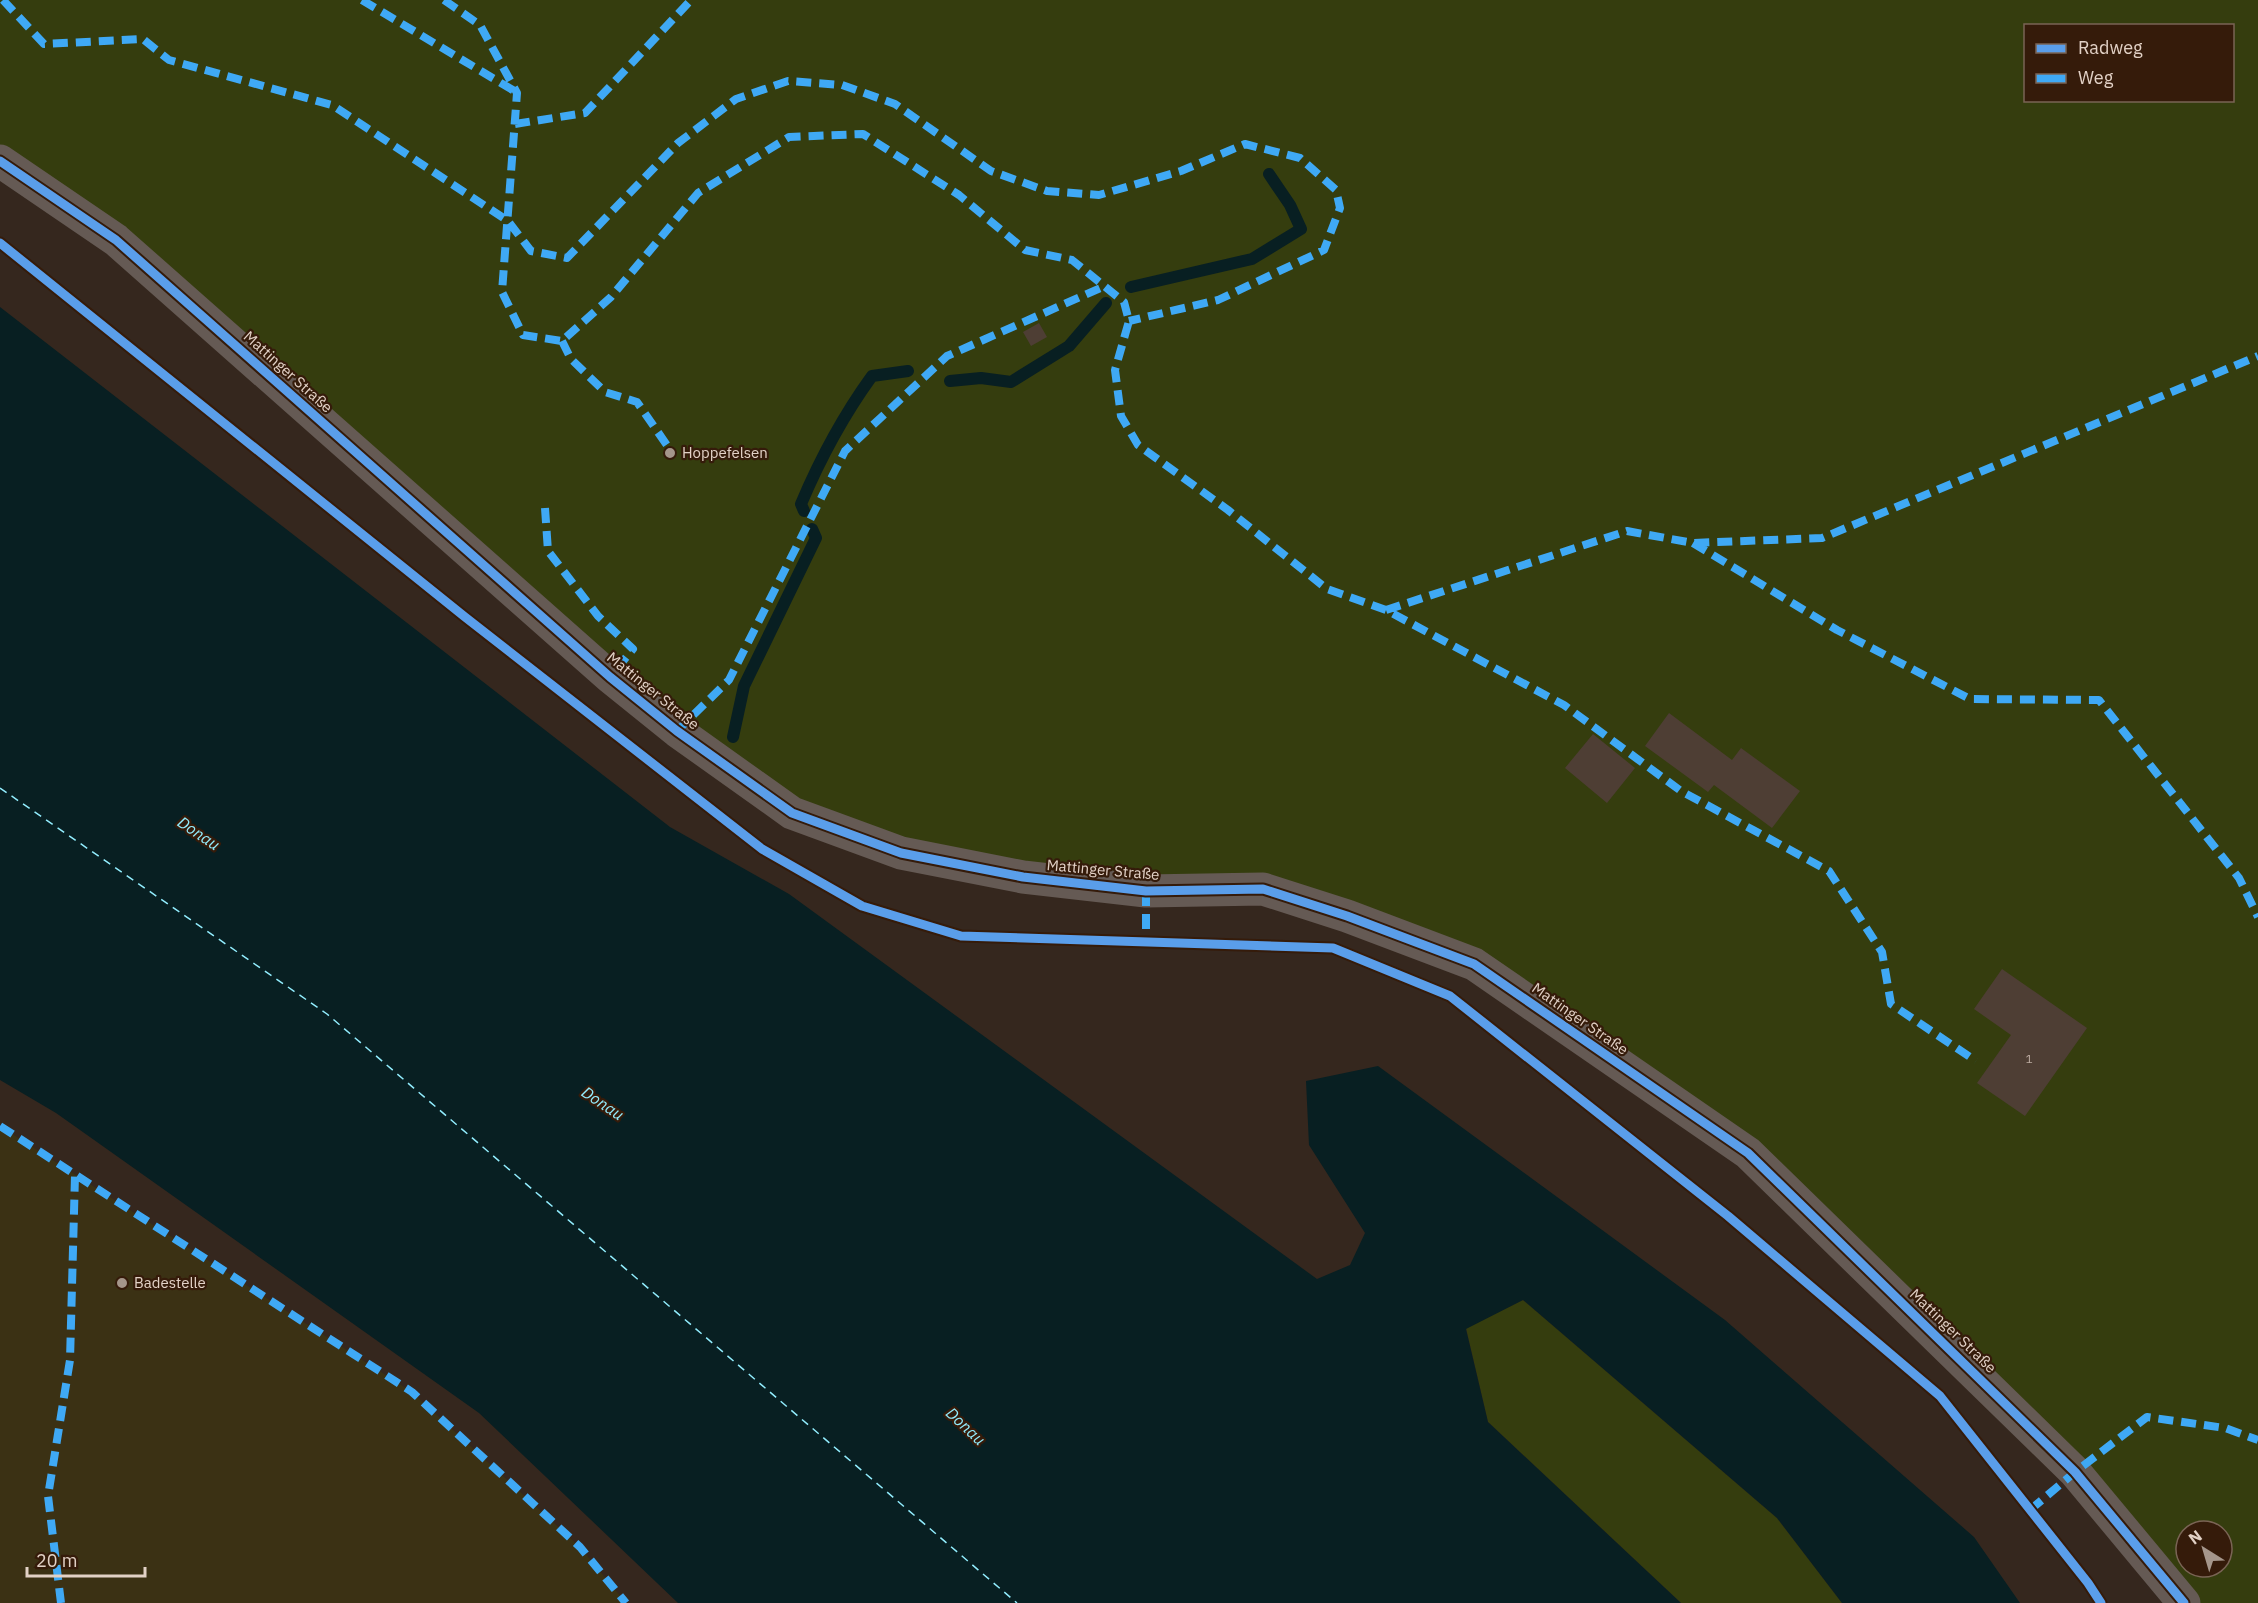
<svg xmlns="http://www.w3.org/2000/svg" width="2258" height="1603" font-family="'IBM Plex Sans',sans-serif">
<rect width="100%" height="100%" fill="#35271e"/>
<path fill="#353d0e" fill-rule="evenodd" d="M 0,0 L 2258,0 L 2258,1603 L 2184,1603 L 1749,1153 L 1474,964 L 1347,916 L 1146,891 L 792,813 L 0,161 ZM 2026,26 L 2232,26 L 2232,100 L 2026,100 ZM 2186,1531 L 2222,1531 L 2222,1567 L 2186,1567 Z
M 1523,1300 L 1777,1518 L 1842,1603 L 1681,1603 L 1488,1422 L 1466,1328 Z"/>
<path fill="#3b3114" d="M 0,1126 L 412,1392 L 580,1547 L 626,1603 L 0,1603 Z"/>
<path fill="#081f22" d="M 0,307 L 670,827 L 789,894 L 1317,1279 L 1350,1265 L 1365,1233 L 1309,1145 L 1306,1081 L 1378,1066 L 1725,1320 L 1974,1537 L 2020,1603 L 1842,1603 L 1777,1518 L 1523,1300 L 1466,1329 L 1488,1422 L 1681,1603 L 678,1603 L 479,1413 L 56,1113 L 0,1080 Z"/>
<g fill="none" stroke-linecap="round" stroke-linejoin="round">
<path stroke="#081f22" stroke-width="12" d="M 1131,287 L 1252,259 L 1301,229 L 1290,205 L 1269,174
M 950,381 L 981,378 L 1011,382 L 1069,346 L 1106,303
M 804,511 L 801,504 C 820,459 843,416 872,376 L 908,371
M 733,737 L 744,686 L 816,538 L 812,529"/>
<path stroke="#92edfe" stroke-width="1.5" stroke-dasharray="8 6" stroke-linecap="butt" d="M 0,788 L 327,1014 L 1017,1603"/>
</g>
<path fill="#4e3e34" d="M 1039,323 L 1047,337 L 1031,346 L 1023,332 Z
M 1669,713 L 1732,760 L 1741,748 L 1800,791 L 1772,828 L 1714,785 L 1708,792 L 1645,746 Z
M 1593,734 L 1635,768 L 1607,803 L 1565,768 Z
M 2002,969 L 2087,1028 L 2025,1116 L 1977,1083 L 2011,1035 L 1974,1009 Z"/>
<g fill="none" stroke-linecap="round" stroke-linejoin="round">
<path stroke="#655a54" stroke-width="33" d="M 0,161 L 116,240 L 610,677 L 677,731 L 792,813 L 901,853 L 1023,877 L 1146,891 L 1263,889 L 1347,916 L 1474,964 L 1748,1153 L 2075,1472 L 2184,1603"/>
<path stroke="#3fa9f5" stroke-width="8" stroke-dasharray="15 8" stroke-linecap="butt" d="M 3,0 L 44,44 L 143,39 L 169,60 L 332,105 L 508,221 L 531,251 L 567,258 L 678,143 L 736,99 L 788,81 L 842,85 L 895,104 L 991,171 L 1047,191 L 1099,195 L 1181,171 L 1245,144 L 1300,158 L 1336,190 L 1340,208 L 1324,250 L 1218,300 L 1129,321
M 362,0 L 516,92
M 444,0 L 480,25 L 517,93 L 502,292 L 523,335 L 562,341 L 611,297 L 698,193 L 789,137 L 863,134 L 959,195 L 1025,250 L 1072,260 L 1124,302 L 1129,321 L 1115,370 L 1121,416 L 1138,445 L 1228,510 L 1327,589 L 1386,610 L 1564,705 L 1681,791 L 1829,871 L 1882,952 L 1891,1004 L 1976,1061
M 515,124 L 585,113 L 691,0
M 562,341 L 571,359 L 605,392 L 637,402 L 671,451
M 545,508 L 548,551 L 598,616 L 633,649 L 610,677
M 1693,543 L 1837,630 L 1970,699 L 2099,700 L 2239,878 L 2258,917
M 1386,610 L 1627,531 L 1693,543 L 1822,538 L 2258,356
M 677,731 L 729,680 L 845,451 L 947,356 L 1105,286
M 1146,891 L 1146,940
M 0,1126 L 412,1392 L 580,1547 L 626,1603
M 2030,1510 L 2075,1472 L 2147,1417 L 2225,1428 L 2258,1440
M 61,1603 L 48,1496 L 70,1360 L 75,1175"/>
<defs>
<path id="cycleway" d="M 0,161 L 116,240 L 610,677 L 677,731 L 792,813 L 901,853 L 1023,877 L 1146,891 L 1263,889 L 1347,916 L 1474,964 L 1748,1153 L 2075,1472 L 2184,1603
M 0,243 L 465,617 L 762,849 L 862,906 L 961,936 L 1333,948 L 1450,996 L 1728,1216 L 1940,1396 L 2088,1583 L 2101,1603"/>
</defs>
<use href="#cycleway" stroke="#351b0a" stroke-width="13"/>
<use href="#cycleway" stroke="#5a9eea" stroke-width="9"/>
</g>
<g fill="#a5968b" stroke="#351b0a" stroke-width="2">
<circle cx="670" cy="453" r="6"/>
<circle cx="122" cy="1283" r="6"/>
</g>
<g text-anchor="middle" stroke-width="4.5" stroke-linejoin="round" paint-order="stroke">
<g font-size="12" fill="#bdaca2">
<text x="2029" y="1063">1</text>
</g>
<g font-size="15" fill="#e2d1c6" stroke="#351b0a">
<text transform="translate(288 372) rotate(42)" y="5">Mattinger Straße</text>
<text transform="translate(653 691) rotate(39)" y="5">Mattinger Straße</text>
<text transform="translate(1103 870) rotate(5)" y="5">Mattinger Straße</text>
<text transform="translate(1580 1019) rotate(35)" y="5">Mattinger Straße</text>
<text transform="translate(1953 1331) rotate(44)" y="5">Mattinger Straße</text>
</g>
<g font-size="15" fill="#e2d1c6" stroke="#351b0a" text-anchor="start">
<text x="682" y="458">Hoppefelsen</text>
<text x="134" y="1288">Badestelle</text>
</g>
<g font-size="16" font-style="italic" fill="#92edfe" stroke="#351b0a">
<text transform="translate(199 833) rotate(34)" y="6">Donau</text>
<text transform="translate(603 1103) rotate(34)" y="6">Donau</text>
<text transform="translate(966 1426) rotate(43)" y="6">Donau</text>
</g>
</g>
<rect x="2024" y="24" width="210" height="78" fill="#351b0a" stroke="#7a6455" stroke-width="1.5"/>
<rect x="2036" y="44" width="30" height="9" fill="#5a9eea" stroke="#7a6455" stroke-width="1.5"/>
<text x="2078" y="54" font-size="18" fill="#e2d1c6">Radweg</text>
<rect x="2036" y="74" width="30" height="9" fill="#3fa9f5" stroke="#7a6455" stroke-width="1.5"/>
<text x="2078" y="84" font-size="18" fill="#e2d1c6">Weg</text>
<g transform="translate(2204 1549) rotate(323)"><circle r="28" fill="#351b0a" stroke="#7a6455" stroke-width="1.5"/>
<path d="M0-4.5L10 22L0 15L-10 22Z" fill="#a5968b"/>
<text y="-9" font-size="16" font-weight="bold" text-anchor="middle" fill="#e2d1c6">N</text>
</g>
<path d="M27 1567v9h118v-9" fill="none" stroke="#e2d1c6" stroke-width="3"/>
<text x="36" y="1567" font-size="18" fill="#e2d1c6" stroke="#351b0a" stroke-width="4.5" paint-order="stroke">20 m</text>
</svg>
